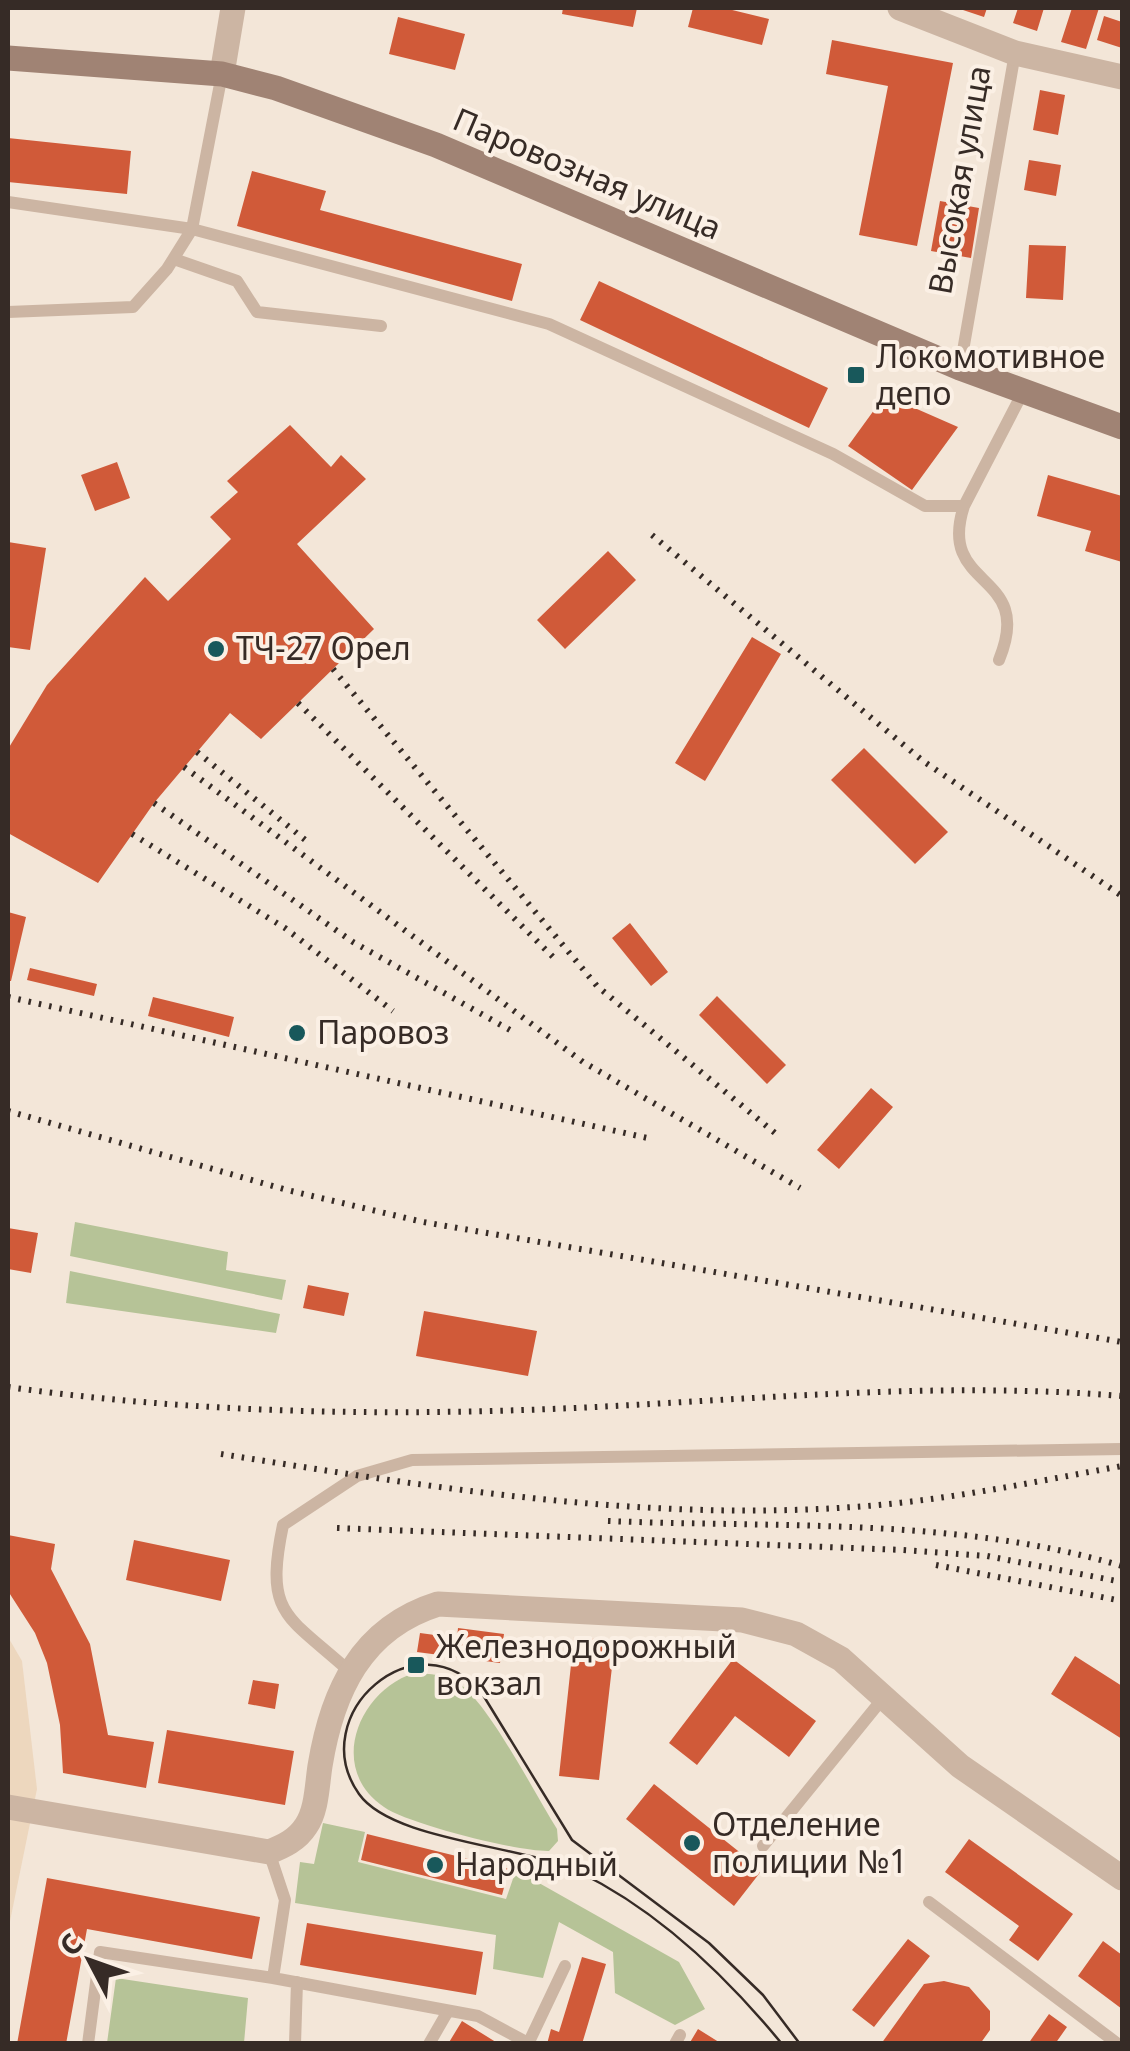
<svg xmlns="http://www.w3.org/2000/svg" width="1130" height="2051" font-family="'Noto Sans',sans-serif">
<rect width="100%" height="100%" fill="#f3e6d8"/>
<path fill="#b6c397" d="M 75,1222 L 228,1252 L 226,1270 L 286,1280 L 282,1300 L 70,1256 Z
M 70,1271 L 280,1314 L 276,1333 L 66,1303 Z
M 414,1673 C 430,1674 446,1674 460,1684 C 490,1706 535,1794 557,1829 L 558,1841 L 549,1851 C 519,1852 408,1824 384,1807 C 327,1769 358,1691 414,1673 Z
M 323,1823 L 365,1832 L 358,1862 L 506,1899 L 516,1870 L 679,1962 L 705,2009 L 675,2025 L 615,1993 L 613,1952 L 559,1922 L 543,1978 L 493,1969 L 496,1935 L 295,1903 L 300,1862 L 314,1864 Z
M 116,1978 L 248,1998 L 244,2043 L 107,2043 Z"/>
<path fill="#edd7be" d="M 8,1637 L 22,1661 L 37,1789 L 8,1931 Z"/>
<path fill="#d05a39" d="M 563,8 L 637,8 L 633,27 L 562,14 Z
M 693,8 L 724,8 L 769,19 L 762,45 L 688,27 Z
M 957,8 L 987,8 L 984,17 Z
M 1018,8 L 1044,8 L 1037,31 L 1013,23 Z
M 1072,8 L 1099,8 L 1086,49 L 1061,42 Z
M 1104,16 L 1122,22 L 1122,48 L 1097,40 Z
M 398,17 L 465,34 L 455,70 L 389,54 Z
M 832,40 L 953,63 L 917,246 L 859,235 L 888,86 L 826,74 Z
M 1040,90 L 1065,95 L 1058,135 L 1033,130 Z
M 8,138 L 131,151 L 127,194 L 8,182 Z
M 1029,160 L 1061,165 L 1056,196 L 1024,190 Z
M 252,171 L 326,191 L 320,210 L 522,264 L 512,301 L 237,226 Z
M 940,201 L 979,208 L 971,258 L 931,251 Z
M 1029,245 L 1066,246 L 1063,300 L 1026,298 Z
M 599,281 L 828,388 L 809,428 L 580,320 Z
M 885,395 L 958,427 L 912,490 L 848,446 Z
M 290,425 L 331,467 L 341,455 L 366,479 L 297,544 L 374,629 L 261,739 L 230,713 L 154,803 L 98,883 L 8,833 L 8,749 L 47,685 L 145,577 L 168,601 L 231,539 L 210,517 L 238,492 L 227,481 Z
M 117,462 L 130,498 L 95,511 L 81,475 Z
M 1048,475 L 1122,496 L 1122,562 L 1085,551 L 1091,531 L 1037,516 Z
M 8,542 L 46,548 L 30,650 L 8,647 Z
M 608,551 L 636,580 L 565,649 L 537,620 Z
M 752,637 L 781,654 L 705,781 L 675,763 Z
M 864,748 L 948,832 L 915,864 L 831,780 Z
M 8,912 L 26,917 L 11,981 L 8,981 Z
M 630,923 L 668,972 L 651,986 L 612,938 Z
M 30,968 L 97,984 L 94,996 L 27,980 Z
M 717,996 L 786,1065 L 767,1084 L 699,1015 Z
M 153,997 L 234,1017 L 229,1037 L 148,1016 Z
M 871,1088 L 893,1107 L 839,1169 L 817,1150 Z
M 8,1228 L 38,1233 L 31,1273 L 8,1269 Z
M 308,1285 L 349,1293 L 344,1316 L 303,1308 Z
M 424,1311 L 537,1331 L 528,1376 L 416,1356 Z
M 8,1535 L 55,1544 L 51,1569 L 90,1644 L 108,1735 L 154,1742 L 146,1788 L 63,1773 L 60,1725 L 47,1663 L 35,1633 L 8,1591 Z
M 134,1540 L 230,1560 L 221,1601 L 126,1580 Z
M 458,1628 L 504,1634 L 500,1663 L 417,1652 L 420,1633 L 457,1638 Z
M 574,1637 L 615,1641 L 599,1780 L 559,1776 Z
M 1075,1656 L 1122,1686 L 1122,1739 L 1051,1694 Z
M 733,1659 L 816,1721 L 789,1757 L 735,1716 L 697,1765 L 669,1743 Z
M 253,1680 L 279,1684 L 275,1709 L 248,1704 Z
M 167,1730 L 294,1751 L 285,1805 L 158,1783 Z
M 654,1784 L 762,1870 L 734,1906 L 626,1819 Z
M 367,1834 L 509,1869 L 502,1895 L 361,1860 Z
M 969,1839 L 1073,1914 L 1038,1961 L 1009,1940 L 1019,1926 L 945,1872 Z
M 47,1878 L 260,1917 L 252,1959 L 87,1929 L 66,2044 L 17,2044 Z
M 307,1923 L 483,1952 L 476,1995 L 300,1965 Z
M 908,1939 L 930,1956 L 874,2027 L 852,2010 Z
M 1103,1941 L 1122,1955 L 1122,2009 L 1078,1976 Z
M 582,1957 L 606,1964 L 582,2044 L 547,2044 L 551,2029 L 559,2032 Z
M 944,1981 L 969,1987 L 990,2011 L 990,2030 L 980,2044 L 881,2044 L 924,1984 Z
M 1049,2014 L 1067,2027 L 1055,2044 L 1028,2044 Z
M 462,2021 L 499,2044 L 448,2044 Z
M 698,2029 L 722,2044 L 689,2044 Z"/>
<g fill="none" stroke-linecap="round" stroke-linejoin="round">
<path stroke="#ccb5a3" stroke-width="12" d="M 222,74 L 192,229 L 549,324 L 833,454 L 925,506 L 964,506 L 1023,392
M 8,202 L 192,229 L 167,269 L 133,307 L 8,312
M 174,259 L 237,281 L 257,312 L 381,326
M 960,368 L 1015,53
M 964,506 C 936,591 1036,570 999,660
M 349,1671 C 287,1615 264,1616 283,1525 L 357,1476 L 412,1460 L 1122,1449
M 763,1846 L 884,1697
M 269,1852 L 285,1900 L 273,1978 L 478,2016 L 528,2043
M 929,1902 L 1118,2044
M 88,2044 L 100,1952 L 273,1978
M 295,2044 L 297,1982
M 429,2044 L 448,2011
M 528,2044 L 565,1966
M 675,2044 L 680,2035"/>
<path stroke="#ccb5a3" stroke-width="25" d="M 900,8 L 1015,53 L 1122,77
M 222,74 L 233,8
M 8,1807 L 269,1852 C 284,1846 297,1840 306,1826 C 317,1810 317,1785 320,1766 C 332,1692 361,1628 438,1604 L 742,1620 L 796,1634 L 841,1659 L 960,1766 L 1122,1878"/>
<path stroke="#a08374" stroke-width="25" d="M 8,58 L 222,74 L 276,88 L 436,145 L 960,368 L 1122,427"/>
<path stroke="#362b26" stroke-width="2.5" d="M 782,2044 C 727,1977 657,1910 579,1872 C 523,1845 392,1841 359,1794 C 303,1715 418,1613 483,1695 L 572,1840 L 709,1943 L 763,1995 L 800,2044"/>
<path stroke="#362b26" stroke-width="6" stroke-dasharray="2.5 8" stroke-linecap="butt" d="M 652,535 L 923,761 L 1122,896
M 333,669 L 597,986 L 775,1133
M 298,703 L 554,958
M 197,752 L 309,843
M 184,767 L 583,1062 L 800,1188
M 154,803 L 353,942 L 510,1030
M 132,834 L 285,928 L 393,1011
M 8,997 L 652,1139
M 8,1111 L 287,1190 L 423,1222 L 1122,1342
M 8,1387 C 209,1415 412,1417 614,1406 C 784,1397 952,1382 1122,1396
M 221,1454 C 429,1487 642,1522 853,1507 C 944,1501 1033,1482 1122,1466
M 608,1521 C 778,1528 957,1517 1122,1566
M 337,1528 L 903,1550 L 987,1556 L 1122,1582
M 936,1565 L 1122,1601"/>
</g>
<g fill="#18585b" stroke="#fbf0e5" stroke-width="4">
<rect x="846" y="365" width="20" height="20" rx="5"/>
<circle cx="216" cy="649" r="10"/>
<circle cx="297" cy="1033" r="10"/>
<rect x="406" y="1655" width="20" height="20" rx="5"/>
<circle cx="692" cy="1843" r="10"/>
<circle cx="435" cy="1865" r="10"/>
</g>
<g text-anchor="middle" stroke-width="8" stroke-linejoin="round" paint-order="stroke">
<g font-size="32" fill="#362b26" stroke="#fbf0e5">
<text transform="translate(587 174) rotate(23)" y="11">Паровозная улица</text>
<text transform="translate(960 180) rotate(-80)" y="11">Высокая улица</text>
</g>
<g font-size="32" fill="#362b26" stroke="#fbf0e5" text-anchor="start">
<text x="876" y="368">Локомотивное<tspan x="876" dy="37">депо</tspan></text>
<text x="236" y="660">ТЧ-27 Орел</text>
<text x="317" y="1044">Паровоз</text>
<text x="436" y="1658">Железнодорожный<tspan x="436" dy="37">вокзал</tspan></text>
<text x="712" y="1836">Отделение<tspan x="712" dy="37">полиции №1</tspan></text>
<text x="455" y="1876">Народный</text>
</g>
</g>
<rect width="1130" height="2051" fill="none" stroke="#362b26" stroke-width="20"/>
<g transform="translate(90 1961) rotate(311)" stroke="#fbf0e5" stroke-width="8" paint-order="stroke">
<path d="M0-8L18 38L0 25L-18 38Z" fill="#362b26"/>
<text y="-15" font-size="28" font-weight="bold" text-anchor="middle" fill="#362b26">С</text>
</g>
</svg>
